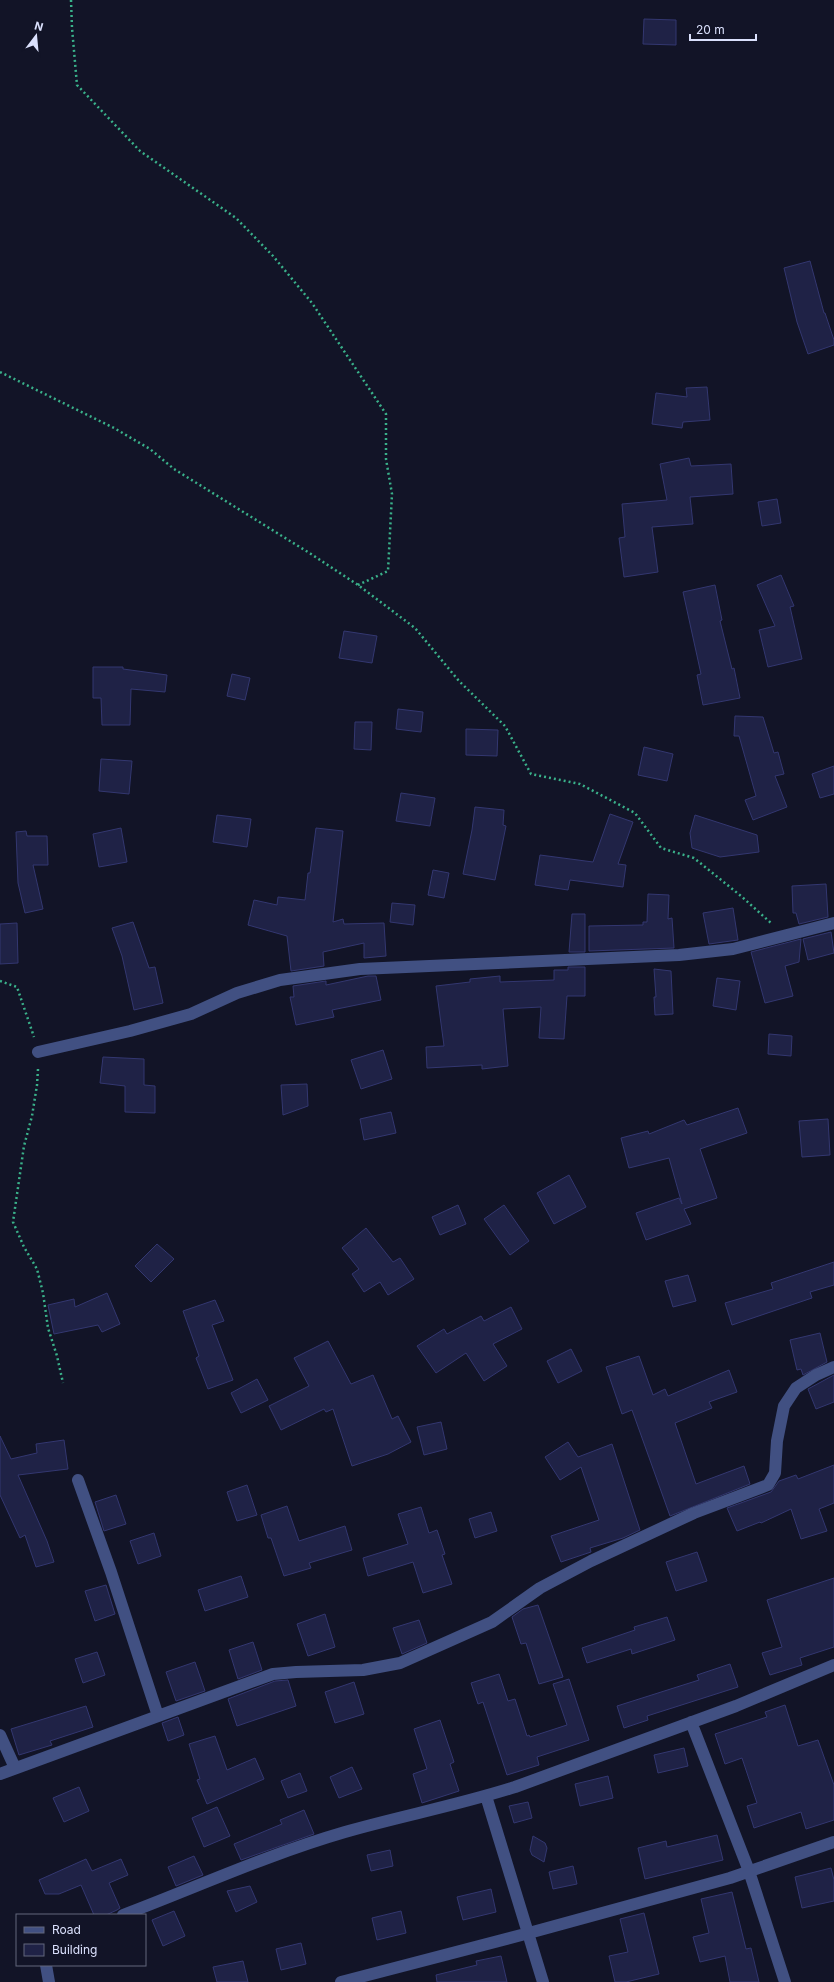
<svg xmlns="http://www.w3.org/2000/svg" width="834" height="1982" font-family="Inter,sans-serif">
<rect width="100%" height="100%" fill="#121427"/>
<path fill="#1f2246" stroke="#333770" d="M 644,19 L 676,20 L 676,45 L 643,44 Z
M 810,261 L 824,313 L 825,313 L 834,340 L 834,345 L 808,354 L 797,322 L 784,268 Z
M 707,387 L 710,420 L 683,422 L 682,428 L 652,424 L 656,393 L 687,397 L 686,388 Z
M 689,458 L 691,466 L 731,464 L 733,494 L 690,497 L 693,524 L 652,527 L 658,572 L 624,577 L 619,538 L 625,537 L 622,504 L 667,500 L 660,464 Z
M 777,499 L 781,523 L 762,526 L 758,502 Z
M 781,575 L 794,606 L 790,607 L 802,659 L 768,667 L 759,630 L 775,626 L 757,585 Z
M 715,585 L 722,620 L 720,621 L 732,669 L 734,668 L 740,698 L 703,705 L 697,675 L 701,674 L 683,592 Z
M 344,631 L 377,636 L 372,663 L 339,658 Z
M 93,667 L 123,667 L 123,669 L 167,675 L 165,692 L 131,689 L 130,725 L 102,725 L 101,698 L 93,698 Z
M 232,674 L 250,678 L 245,700 L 227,696 Z
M 398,709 L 423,712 L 421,732 L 396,729 Z
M 735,716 L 763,717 L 774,753 L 778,752 L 784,774 L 775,776 L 787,807 L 753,820 L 745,800 L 756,796 L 739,736 L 734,736 Z
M 355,722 L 372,722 L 371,750 L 354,749 Z
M 466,729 L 498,730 L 497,756 L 466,755 Z
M 644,747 L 673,754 L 667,781 L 638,775 Z
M 101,759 L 132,761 L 129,794 L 99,791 Z
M 834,766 L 834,794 L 820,798 L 812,774 Z
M 401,793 L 435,798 L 430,826 L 396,821 Z
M 475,807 L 504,810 L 503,825 L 506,826 L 495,880 L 463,874 L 472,830 Z
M 610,814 L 633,822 L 618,864 L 626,865 L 623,887 L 570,880 L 568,890 L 535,885 L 540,855 L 593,862 Z
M 217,815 L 251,819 L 247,847 L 213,842 Z
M 695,815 L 757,835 L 759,852 L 720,857 L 692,848 L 690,833 Z
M 121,828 L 127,862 L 99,867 L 93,834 Z
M 316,828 L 343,831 L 333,922 L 343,919 L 344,924 L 384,923 L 386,956 L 364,958 L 364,943 L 323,952 L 324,966 L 291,971 L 287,936 L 248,925 L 254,900 L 277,905 L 278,897 L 305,900 L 308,873 L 310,873 Z
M 26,831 L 27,836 L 47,836 L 48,865 L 33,865 L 43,909 L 25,913 L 18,883 L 16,832 Z
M 433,870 L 449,873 L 444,898 L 428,895 Z
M 826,884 L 828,917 L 799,924 L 796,913 L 793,913 L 792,886 Z
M 648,894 L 669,895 L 668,919 L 672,918 L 674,948 L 589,951 L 589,926 L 643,925 L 643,922 L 647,922 Z
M 392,903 L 415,905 L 413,925 L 390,922 Z
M 733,908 L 738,940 L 709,944 L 703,913 Z
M 572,914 L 585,914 L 585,952 L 569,952 Z
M 133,922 L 149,968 L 155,967 L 163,1003 L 134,1010 L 122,956 L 112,928 Z
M 17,923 L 18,963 L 0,964 L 0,924 Z
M 831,932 L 834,953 L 808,960 L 803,939 Z
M 801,939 L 799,962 L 785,966 L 793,996 L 765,1003 L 751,952 Z
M 568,967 L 585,967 L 585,996 L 567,996 L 564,1039 L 539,1038 L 541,1007 L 503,1009 L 508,1066 L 482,1069 L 482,1065 L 427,1068 L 426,1047 L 444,1046 L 436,986 L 470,982 L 470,979 L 500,976 L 500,982 L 554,980 L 554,970 L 568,970 Z
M 654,969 L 671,971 L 673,1014 L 655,1015 L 654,997 L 656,997 Z
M 368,976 L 376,976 L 381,1000 L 332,1010 L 334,1017 L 296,1025 L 290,997 L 294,997 L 293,986 L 326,981 L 326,985 Z
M 717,978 L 740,981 L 736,1010 L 713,1006 Z
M 769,1034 L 792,1036 L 791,1056 L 768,1054 Z
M 383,1050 L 392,1079 L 361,1089 L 351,1060 Z
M 103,1057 L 144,1059 L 144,1085 L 155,1086 L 155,1113 L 125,1112 L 125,1086 L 100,1083 Z
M 307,1084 L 308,1106 L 283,1115 L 281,1085 Z
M 738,1108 L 747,1133 L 700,1149 L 717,1198 L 684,1209 L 691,1224 L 646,1240 L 636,1213 L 679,1198 L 682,1204 L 669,1158 L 629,1168 L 621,1138 L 648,1131 L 649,1134 L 684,1120 L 687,1125 Z
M 391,1112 L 396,1133 L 364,1140 L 360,1119 Z
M 828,1119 L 830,1155 L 802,1157 L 799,1121 Z
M 569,1175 L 586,1207 L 554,1224 L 537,1193 Z
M 458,1205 L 466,1224 L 440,1235 L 432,1217 Z
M 504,1205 L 529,1241 L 510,1255 L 484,1219 Z
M 366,1228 L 393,1262 L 400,1258 L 414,1279 L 388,1295 L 380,1282 L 364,1292 L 352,1274 L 359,1269 L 342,1248 Z
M 157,1244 L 174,1259 L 151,1282 L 135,1266 Z
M 834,1262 L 834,1285 L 810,1292 L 812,1298 L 732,1325 L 725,1303 L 773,1289 L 771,1283 Z
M 688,1275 L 696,1301 L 673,1307 L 665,1281 Z
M 107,1293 L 120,1324 L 102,1332 L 98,1325 L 54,1334 L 48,1305 L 74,1299 L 75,1307 Z
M 215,1300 L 224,1321 L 212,1325 L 233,1380 L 208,1389 L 196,1358 L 199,1356 L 183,1311 Z
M 511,1307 L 522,1329 L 493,1344 L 507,1366 L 484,1381 L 466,1353 L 436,1373 L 417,1346 L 444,1329 L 447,1334 L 481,1316 L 484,1321 Z
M 820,1333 L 827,1362 L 803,1375 L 801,1369 L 797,1370 L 790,1340 Z
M 328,1341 L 351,1384 L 373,1375 L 392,1419 L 398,1416 L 411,1442 L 388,1454 L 352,1466 L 333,1409 L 326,1412 L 324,1409 L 281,1430 L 269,1406 L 309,1386 L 294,1358 Z
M 571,1349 L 582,1371 L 558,1383 L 547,1361 Z
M 639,1356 L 653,1395 L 665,1389 L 668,1396 L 729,1370 L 737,1392 L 709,1402 L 712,1408 L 675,1423 L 696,1484 L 744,1466 L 750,1484 L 670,1516 L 632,1410 L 622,1414 L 606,1367 Z
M 834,1375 L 834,1402 L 816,1409 L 808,1389 Z
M 257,1379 L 268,1400 L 241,1413 L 231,1393 Z
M 441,1422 L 447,1449 L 424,1455 L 417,1427 Z
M 0,1436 L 11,1459 L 37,1453 L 36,1444 L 64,1440 L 68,1469 L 18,1475 L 47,1541 L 54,1562 L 36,1567 L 25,1535 L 20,1538 L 0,1495 Z
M 568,1442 L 578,1457 L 612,1444 L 640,1530 L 623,1538 L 590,1548 L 591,1552 L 561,1562 L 551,1536 L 599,1520 L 581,1467 L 560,1480 L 545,1457 Z
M 834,1465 L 834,1503 L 819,1509 L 827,1531 L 801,1539 L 791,1509 L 761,1523 L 760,1522 L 737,1531 L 727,1508 L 771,1492 L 779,1481 L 796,1475 L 798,1479 Z
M 247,1485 L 257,1515 L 237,1521 L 227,1492 Z
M 116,1495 L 126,1524 L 104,1531 L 95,1502 Z
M 287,1506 L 299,1541 L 345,1526 L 352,1550 L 309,1563 L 311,1568 L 284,1576 L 271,1538 L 268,1538 L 261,1515 Z
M 421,1507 L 429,1533 L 437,1530 L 445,1554 L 442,1555 L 452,1584 L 423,1593 L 413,1562 L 368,1576 L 363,1558 L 408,1544 L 398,1514 Z
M 491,1512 L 497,1531 L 475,1538 L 469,1519 Z
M 154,1533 L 161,1556 L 138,1564 L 130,1541 Z
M 697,1552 L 707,1581 L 676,1591 L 666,1562 Z
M 241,1576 L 248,1597 L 205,1611 L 198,1590 Z
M 834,1578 L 834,1647 L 800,1658 L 802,1665 L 770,1675 L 762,1653 L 782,1647 L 767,1600 Z
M 106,1585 L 115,1614 L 95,1621 L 85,1591 Z
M 538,1605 L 563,1677 L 539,1684 L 526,1643 L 521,1644 L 512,1617 L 523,1609 Z
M 325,1614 L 335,1647 L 308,1656 L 297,1624 Z
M 667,1617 L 675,1640 L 632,1654 L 631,1649 L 587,1663 L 582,1648 L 635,1630 L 634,1627 Z
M 419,1620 L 427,1643 L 402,1654 L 393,1628 Z
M 253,1642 L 262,1670 L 238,1679 L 229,1650 Z
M 97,1652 L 105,1675 L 83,1683 L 75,1659 Z
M 195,1662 L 205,1691 L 176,1701 L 166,1672 Z
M 730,1664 L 738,1687 L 647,1716 L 648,1720 L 624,1728 L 617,1706 L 699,1680 L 697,1675 Z
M 499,1674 L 508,1701 L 515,1699 L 527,1736 L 529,1735 L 530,1737 L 567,1725 L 553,1684 L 569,1679 L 589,1740 L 537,1757 L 539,1765 L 507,1775 L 483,1702 L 478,1704 L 471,1683 Z
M 288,1680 L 296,1706 L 237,1726 L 228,1699 L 275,1681 Z
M 354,1682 L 364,1714 L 335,1723 L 325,1692 Z
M 785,1705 L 798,1746 L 818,1740 L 834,1785 L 834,1820 L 806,1829 L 801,1812 L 754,1828 L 747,1806 L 757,1803 L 742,1758 L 725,1764 L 715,1734 L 767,1717 L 765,1712 Z
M 86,1706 L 93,1727 L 50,1741 L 52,1745 L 19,1755 L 11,1729 Z
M 178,1717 L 184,1735 L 168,1741 L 162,1723 Z
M 440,1720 L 454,1762 L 450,1764 L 459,1791 L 422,1803 L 413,1774 L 427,1769 L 414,1729 Z
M 215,1736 L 227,1770 L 255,1758 L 264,1779 L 207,1804 L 197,1780 L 200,1779 L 189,1744 Z
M 684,1748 L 688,1766 L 658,1773 L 654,1755 Z
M 352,1767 L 362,1789 L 339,1798 L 330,1777 Z
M 300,1773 L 307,1791 L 288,1798 L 281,1781 Z
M 608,1776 L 613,1798 L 580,1806 L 575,1784 Z
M 79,1787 L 89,1811 L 64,1822 L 53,1798 Z
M 528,1802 L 532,1818 L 514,1823 L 509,1806 Z
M 217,1807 L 230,1836 L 204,1847 L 192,1818 Z
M 304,1810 L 314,1834 L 241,1860 L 234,1844 L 282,1824 L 280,1820 Z
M 717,1835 L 723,1860 L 645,1879 L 638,1848 L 666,1841 L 667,1847 Z
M 533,1836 L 545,1843 L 547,1848 L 544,1862 L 532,1855 L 530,1850 Z
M 390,1850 L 393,1866 L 371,1871 L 367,1855 Z
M 194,1856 L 203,1875 L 176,1886 L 168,1867 Z
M 86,1859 L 92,1871 L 121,1859 L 128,1875 L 109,1883 L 120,1908 L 117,1910 L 106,1915 L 94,1915 L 81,1885 L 59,1894 L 45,1894 L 39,1880 Z
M 573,1866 L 577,1884 L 553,1889 L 549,1872 Z
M 831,1868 L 834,1880 L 834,1901 L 802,1908 L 795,1877 Z
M 250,1886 L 257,1902 L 236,1912 L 227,1891 Z
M 491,1889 L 496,1912 L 463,1920 L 457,1897 Z
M 732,1892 L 746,1949 L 751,1948 L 759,1982 L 730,1982 L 725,1956 L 700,1962 L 693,1937 L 709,1933 L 701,1899 Z
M 174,1911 L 185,1936 L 163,1946 L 152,1920 Z
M 401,1911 L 406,1933 L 377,1940 L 372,1918 Z
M 644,1913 L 659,1974 L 626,1982 L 615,1982 L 609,1956 L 628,1952 L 620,1919 Z
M 301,1943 L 306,1964 L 281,1970 L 276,1949 Z
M 501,1956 L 507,1982 L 437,1982 L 436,1975 L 477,1965 L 476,1961 Z
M 243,1961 L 248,1982 L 217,1982 L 213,1967 Z"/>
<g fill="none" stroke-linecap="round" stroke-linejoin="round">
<path stroke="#3ab18a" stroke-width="2.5" stroke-dasharray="2 3" stroke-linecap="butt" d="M 71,0 L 72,28 L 77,85 L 140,151 L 236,218 L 273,256 L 312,303 L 386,414 L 386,459 L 392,494 L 388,571 L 358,585
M 0,372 L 114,428 L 150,449 L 174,469 L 311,554 L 358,585 L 415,628 L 459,681 L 505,726 L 531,774 L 580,784 L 635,813 L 661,848 L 694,858 L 741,896 L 771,923
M 0,981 L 17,987 L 34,1037
M 38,1069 L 37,1085 L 32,1116 L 24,1146 L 13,1222 L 24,1247 L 37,1269 L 43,1293 L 48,1328 L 57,1356 L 63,1383"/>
<path stroke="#415082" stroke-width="12" d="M 38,1052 L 130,1031 L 191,1014 L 237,993 L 280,980 L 360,969 L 679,955 L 733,949 L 834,923
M 78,1480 L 111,1572 L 158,1716
M 691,1722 L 749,1871 L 785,1982
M 0,1735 L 15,1768
M 0,1774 L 273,1674 L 296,1672 L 363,1670 L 400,1663 L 492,1622 L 540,1588 L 591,1561 L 694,1513 L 768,1485 L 775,1473 L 777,1441 L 784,1406 L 796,1388 L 816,1375 L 834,1367
M 486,1796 L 543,1982
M 123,1915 C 197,1887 269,1854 345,1832 C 401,1816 459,1805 515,1787 L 736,1706 L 834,1665
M 46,1965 L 49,1982
M 341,1982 L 529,1933 L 730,1878 L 834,1842"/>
</g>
<rect x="16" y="1914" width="130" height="52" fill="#121427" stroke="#62667c"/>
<rect x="24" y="1927" width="20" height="6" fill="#415082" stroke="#62667c"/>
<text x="52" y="1934" font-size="12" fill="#dae0fc">Road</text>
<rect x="24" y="1944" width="20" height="12" fill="#1f2246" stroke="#62667c"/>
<text x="52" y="1954" font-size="12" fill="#dae0fc">Building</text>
<g transform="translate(36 36) rotate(16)" stroke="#121427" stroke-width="3" paint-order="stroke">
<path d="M0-3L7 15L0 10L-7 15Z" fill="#dae0fc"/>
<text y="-6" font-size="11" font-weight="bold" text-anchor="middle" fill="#dae0fc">N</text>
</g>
<path d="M690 34v6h66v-6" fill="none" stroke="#dae0fc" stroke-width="2"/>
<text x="696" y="34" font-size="12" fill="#dae0fc" stroke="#121427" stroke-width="3" paint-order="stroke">20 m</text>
</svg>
